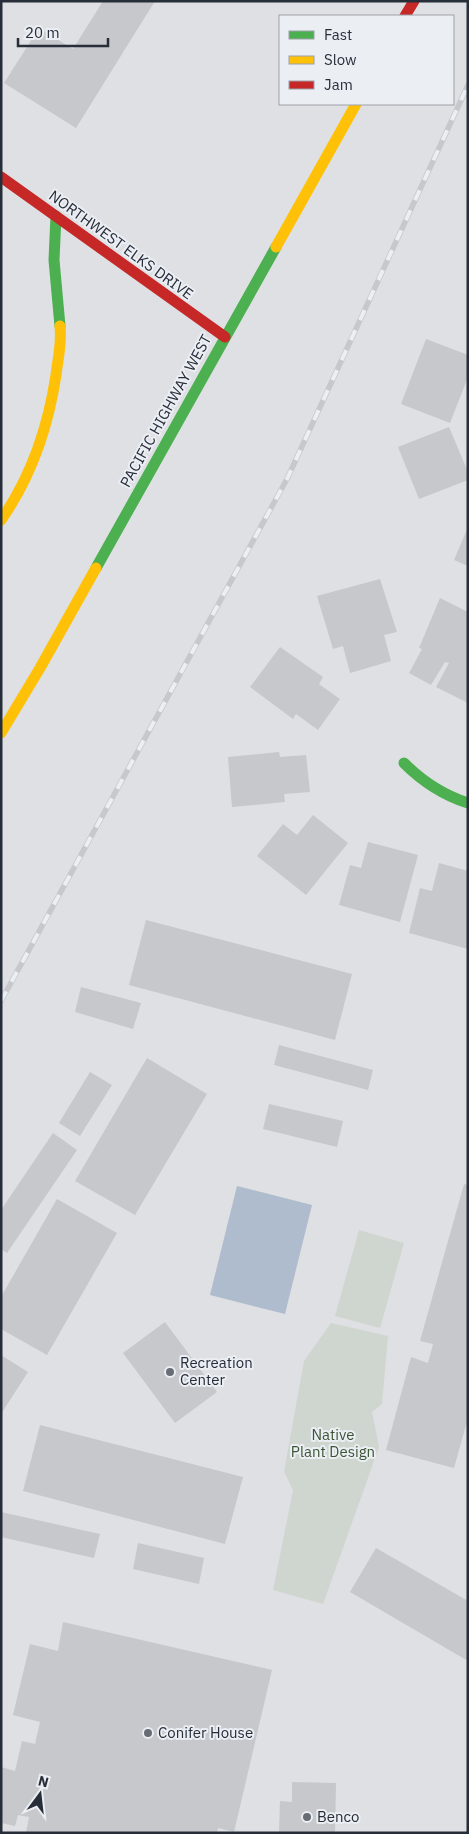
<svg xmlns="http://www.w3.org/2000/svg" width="469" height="1834" font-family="'IBM Plex Sans',sans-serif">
<rect width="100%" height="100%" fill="#dee0e3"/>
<path fill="#cfd6cf" d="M 359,1230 L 404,1243 L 380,1328 L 335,1316 Z
M 331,1323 L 388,1336 L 382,1404 L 372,1412 L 379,1447 L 323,1604 L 273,1590 L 293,1490 L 284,1472 L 304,1361 Z"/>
<path fill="#aebccd" d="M 237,1186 L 312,1205 L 285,1314 L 210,1295 Z"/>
<path fill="#c6c8cb" d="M 103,1 L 155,1 L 76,128 L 4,83 L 39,28 L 73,49 Z
M 426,339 L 468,355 L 468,377 L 450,423 L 401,404 Z
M 449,427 L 468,472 L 468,480 L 419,499 L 398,447 Z
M 468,527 L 468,566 L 454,560 Z
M 380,579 L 397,632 L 384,635 L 391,661 L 350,673 L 343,646 L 333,649 L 317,596 Z
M 440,598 L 468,612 L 468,703 L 436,687 L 449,663 L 445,662 L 431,685 L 409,673 L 422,649 L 419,648 Z
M 280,647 L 323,677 L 319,684 L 340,699 L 318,730 L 296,714 L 293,719 L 250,687 Z
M 279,752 L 280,757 L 306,755 L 310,792 L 284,794 L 285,802 L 232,807 L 228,757 Z
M 313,815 L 348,843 L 306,895 L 257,856 L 283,824 L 297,835 Z
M 368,842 L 418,855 L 400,922 L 339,905 L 350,865 L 361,868 Z
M 439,863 L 468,871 L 468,949 L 409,933 L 420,888 L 432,891 Z
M 146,920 L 352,974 L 335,1040 L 129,985 Z
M 81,987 L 141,1003 L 133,1029 L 75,1012 Z
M 279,1045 L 373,1070 L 368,1090 L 274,1065 Z
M 147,1058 L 207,1094 L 135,1215 L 75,1181 Z
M 90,1072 L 112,1085 L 80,1136 L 59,1123 Z
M 269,1104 L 343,1121 L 337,1147 L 263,1129 Z
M 53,1133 L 77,1150 L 7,1253 L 1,1249 L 1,1210 Z
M 464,1184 L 468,1185 L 468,1418 L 454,1468 L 386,1450 L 411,1357 L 428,1363 L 433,1344 L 420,1341 Z
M 57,1199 L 117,1233 L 47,1355 L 1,1329 L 1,1297 Z
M 165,1322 L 217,1392 L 175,1423 L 123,1353 Z
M 1,1355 L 28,1372 L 1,1414 Z
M 40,1425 L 243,1477 L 225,1544 L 23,1491 Z
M 1,1512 L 100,1534 L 94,1558 L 1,1537 Z
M 138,1543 L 204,1558 L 199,1584 L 133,1569 Z
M 376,1548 L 468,1601 L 468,1661 L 350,1592 Z
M 63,1622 L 272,1670 L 234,1832 L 218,1828 L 217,1833 L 26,1833 L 29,1817 L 18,1815 L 15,1826 L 1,1823 L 1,1767 L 15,1771 L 22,1741 L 35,1744 L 40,1722 L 13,1715 L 30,1644 L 58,1651 Z
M 292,1782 L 336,1783 L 335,1833 L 279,1833 L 280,1801 L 292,1802 Z"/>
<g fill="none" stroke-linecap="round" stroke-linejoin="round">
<path stroke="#4caf50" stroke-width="11" d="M 56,216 L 54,260 L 60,326
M 96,568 L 276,247
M 404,763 C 423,782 443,795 468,803"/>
<path stroke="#ffc107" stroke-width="11" d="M 276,247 L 356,104
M 1,520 C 32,476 48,428 56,375 C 58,358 62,343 60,326
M 1,733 L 40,668 L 96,568"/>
<path stroke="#c62828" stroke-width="11" d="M 405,16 L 414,1
M 1,177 L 225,337"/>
<defs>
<path id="rail" d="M 1,1001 L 287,479 L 468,85"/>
</defs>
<use href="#rail" stroke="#c6c8cb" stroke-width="5.5"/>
<use href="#rail" stroke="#ebeef3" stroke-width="4" stroke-dasharray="11" stroke-linecap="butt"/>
</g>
<g fill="#676c75" stroke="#ebeef3" stroke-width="2">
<circle cx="170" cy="1372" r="5"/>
<circle cx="148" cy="1733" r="5"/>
<circle cx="307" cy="1817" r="5"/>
</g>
<g text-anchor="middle" stroke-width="4" stroke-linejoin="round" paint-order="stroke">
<g font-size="15" fill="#272e3a" stroke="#ebeef3">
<text transform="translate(121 245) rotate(36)" y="5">NORTHWEST ELKS DRIVE</text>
<text transform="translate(166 411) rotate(-61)" y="5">PACIFIC HIGHWAY WEST</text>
</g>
<g font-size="15" fill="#272e3a" stroke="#ebeef3" text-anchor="start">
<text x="180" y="1368">Recreation<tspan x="180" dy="17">Center</tspan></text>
<text x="158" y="1738">Conifer House</text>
<text x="317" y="1822">Benco</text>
</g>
<g font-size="15" fill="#3b5535" stroke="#ebeef3">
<text x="333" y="1440">Native<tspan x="333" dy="17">Plant Design</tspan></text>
</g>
</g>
<rect width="469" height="1834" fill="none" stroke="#272e3a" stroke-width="5"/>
<rect x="279" y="15" width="175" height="90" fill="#ebeef3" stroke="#9da1a9"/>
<rect x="289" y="31" width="25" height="8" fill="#4caf50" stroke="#9da1a9"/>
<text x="324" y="40" font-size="15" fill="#272e3a">Fast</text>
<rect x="289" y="56" width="25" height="8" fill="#ffc107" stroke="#9da1a9"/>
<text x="324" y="65" font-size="15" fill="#272e3a">Slow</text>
<rect x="289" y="81" width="25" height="8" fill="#c62828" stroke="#9da1a9"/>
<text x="324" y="90" font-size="15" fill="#272e3a">Jam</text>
<g transform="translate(40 1794) rotate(15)" stroke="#ebeef3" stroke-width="4" paint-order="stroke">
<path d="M0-4L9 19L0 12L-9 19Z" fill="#272e3a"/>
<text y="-8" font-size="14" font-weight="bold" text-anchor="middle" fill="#272e3a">N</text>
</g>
<path d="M18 38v8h90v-8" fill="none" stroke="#272e3a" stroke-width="2.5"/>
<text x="25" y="38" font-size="15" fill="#272e3a" stroke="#ebeef3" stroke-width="4" paint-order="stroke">20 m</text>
</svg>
